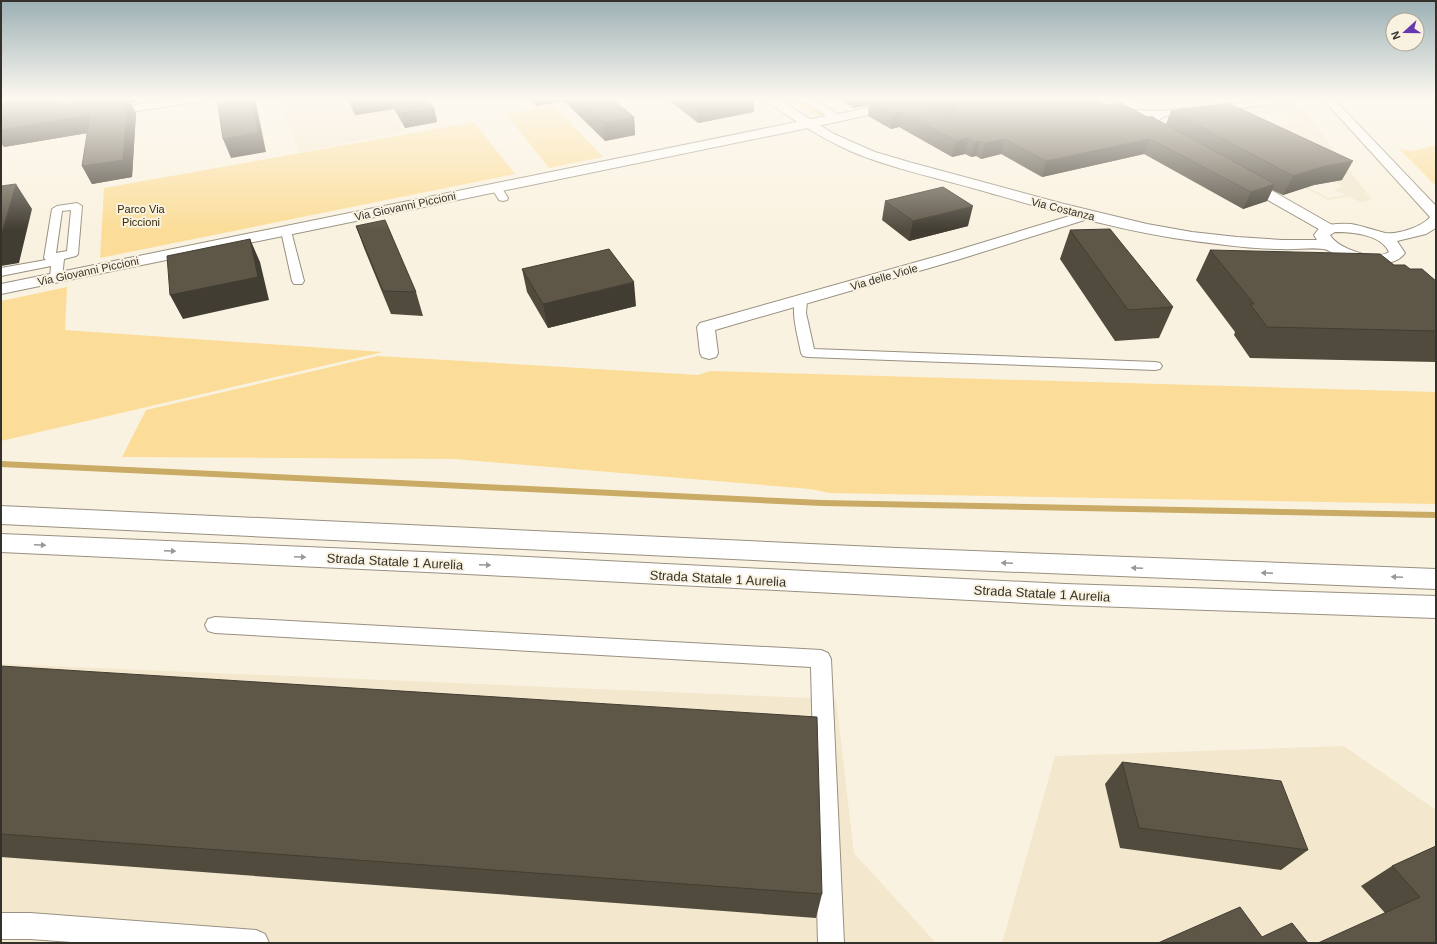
<svg xmlns="http://www.w3.org/2000/svg" width="1437" height="944" font-family="Arial,sans-serif">
<rect width="100%" height="100%" fill="#faf2e0"/>
<path fill="#f3e8ce" fill-rule="evenodd" d="M 279,98 L 382,98 L 404,132 L 299,152 Z
M 1132,98 L 1295,98 L 1372,200 L 1361,202 L 1349,197 L 1328,200 ZM 1280,112 L 1300,122 L 1227,133 L 1208,123 ZM 1225,145 L 1333,181 L 1343,187 L 1333,189 L 1345,195 L 1329,198 Z
M 1,664 L 836,699 L 854,853 L 936,943 L 1,943 Z
M 1344,746 L 1436,810 L 1436,943 L 1002,943 L 1055,756 Z"/>
<path fill="#fbdd99" d="M 788,98 L 797,98 L 826,115 L 818,117 Z
M 554,106 L 603,157 L 549,168 L 506,114 Z
M 474,122 L 515,174 L 100,258 L 104,188 Z
M 1436,145 L 1436,186 L 1399,149 L 1413,151 Z
M 67,287 L 65,330 L 383,352 L 1,441 L 1,301 Z
M 378,356 L 698,375 L 710,371 L 1436,392 L 1436,504 L 830,493 L 810,489 L 454,459 L 122,457 L 146,410 Z"/>
<g fill="none" stroke-linecap="round" stroke-linejoin="round">
<path fill="#caab65" fill-rule="evenodd" d="M 1,461 L 822,500 L 1436,512 L 1436,518 L 822,506 L 1,467 Z"/>
<defs>
<path id="lane" d="M 1262,98 L 1271,98 L 1274,102 L 1270,104 L 1213,112 L 1209,109 L 1213,106 L 1264,100 Z
M 1190,108 L 1194,111 L 1193,113 L 1165,116 L 1155,123 L 1151,120 L 1154,116 L 1123,116 L 1119,113 L 1123,110 L 1163,111 Z
M 496,184 L 500,185 L 508,198 L 507,200 L 503,201 L 499,200 L 491,187 Z
M 77,203 L 82,206 L 78,254 L 76,256 L 64,259 L 62,278 L 60,281 L 52,281 L 50,278 L 51,266 L 1,276 L 1,268 L 46,260 L 44,258 L 52,209 L 57,206 ZM 71,210 L 67,251 L 56,253 L 62,211 Z
M 286,228 L 291,231 L 304,281 L 302,284 L 294,284 L 292,281 L 281,231 Z
M 801,296 L 805,297 L 807,300 L 806,313 L 814,349 L 1155,362 L 1160,363 L 1162,366 L 1160,369 L 1155,370 L 808,357 L 803,356 L 801,353 C 799,340 789,309 797,297 Z
M 215,617 L 821,650 L 828,653 L 831,659 L 844,943 L 818,943 L 811,667 L 215,633 L 208,631 L 205,625 L 208,619 Z
M 1,913 L 30,913 L 256,930 L 265,934 L 269,943 L 86,943 L 30,939 L 1,939 Z"/>
<path id="street" d="M 179,98 L 208,98 L 203,101 L 104,116 L 100,115 L 98,113 L 100,111 L 104,110 Z
M 799,98 L 812,98 L 838,114 L 898,102 L 902,103 L 904,105 L 902,107 L 898,108 L 837,122 L 1,294 L 1,284 L 826,116 Z
M 1092,98 L 1106,98 L 1139,116 L 1141,119 L 1139,122 L 1131,122 Z
M 1243,176 L 1248,177 L 1334,226 L 1336,229 L 1334,232 L 1329,233 L 1324,232 L 1238,183 L 1236,180 L 1238,177 Z
M 1086,211 L 1091,212 L 1093,215 L 1091,218 L 957,260 L 715,330 L 718,353 L 716,357 L 709,359 L 702,357 L 700,353 L 697,327 L 700,323 L 945,254 Z"/>
<path id="secondary" d="M 764,98 L 777,98 L 834,134 L 875,152 L 909,162 L 1064,204 L 1147,224 L 1192,232 L 1237,237 L 1282,240 L 1317,240 L 1314,235 L 1320,227 C 1330,224 1340,223 1351,224 C 1363,226 1373,230 1385,233 C 1397,235 1422,227 1430,217 L 1322,98 L 1333,98 L 1436,206 L 1436,228 L 1426,234 L 1397,241 L 1405,253 C 1392,271 1355,263 1338,256 C 1333,254 1328,249 1323,249 C 1310,247 1296,250 1282,249 C 1253,249 1224,245 1194,241 C 1125,232 1057,212 990,193 C 943,179 895,170 850,151 C 828,141 808,129 788,116 C 781,110 769,105 764,98 ZM 1335,232 C 1351,232 1381,234 1389,252 C 1374,261 1338,249 1330,235 Z"/>
<path id="highway" d="M 1,506 L 897,548 L 1436,569 L 1436,589 L 897,567 L 1,524 Z
M 1,534 L 448,553 L 1065,584 L 1436,596 L 1436,618 L 1065,605 L 448,573 L 1,552 Z"/>
</defs>
<use href="#lane" stroke="#989080" stroke-width="2"/>
<use href="#street" stroke="#989080" stroke-width="2"/>
<use href="#secondary" stroke="#989080" stroke-width="2"/>
<use href="#highway" stroke="#989080" stroke-width="2"/>
<use href="#lane" fill="#fff" fill-rule="evenodd"/>
<use href="#street" fill="#fff" fill-rule="evenodd"/>
<use href="#secondary" fill="#fff" fill-rule="evenodd"/>
<use href="#highway" fill="#fff" fill-rule="evenodd"/>
</g>
<path fill="#514b3e" d="M 1,98 L 71,106 L 72,105 L 59,98 L 137,98 L 137,103 L 131,103 L 136,113 L 132,177 L 92,184 L 82,166 L 88,133 L 4,147 L 1,143 Z
M 347,98 L 427,98 L 434,108 L 437,122 L 405,128 L 394,109 L 355,115 Z
M 528,98 L 611,98 L 634,117 L 635,135 L 605,141 L 564,101 L 536,106 Z
M 666,98 L 754,98 L 754,112 L 698,123 Z
M 836,98 L 1094,98 L 1107,105 L 1166,124 L 1171,111 L 1342,180 L 1314,185 L 1283,195 L 1272,190 L 1267,201 L 1243,209 L 1144,154 L 1042,177 L 1001,154 L 981,159 L 976,156 L 971,157 L 965,154 L 952,157 L 899,127 L 891,129 L 868,116 L 869,105 L 854,108 Z
M 885,201 L 968,226 L 909,241 L 882,220 Z
M 356,226 L 416,292 L 423,316 L 391,314 L 364,248 Z
M 1070,230 L 1173,307 L 1159,338 L 1115,341 L 1060,259 Z
M 1210,250 L 1394,265 L 1410,269 L 1436,281 L 1436,362 L 1250,358 L 1234,335 L 1235,332 L 1196,280 Z
M 522,269 L 636,306 L 548,328 L 527,292 Z
M 1,666 L 822,894 L 816,918 L 1,857 Z
M 1122,762 L 1308,850 L 1281,870 L 1120,848 L 1105,784 Z
M 1436,846 L 1436,943 L 1385,913 L 1361,886 L 1392,866 Z"/>
<path fill="#423d32" d="M 76,98 L 137,98 L 137,103 L 131,103 L 136,113 L 132,177 L 92,184 L 82,166 L 128,104 L 82,110 Z
M 251,98 L 255,98 L 266,152 L 231,158 L 223,139 Z
M 368,98 L 391,98 L 394,109 L 355,115 L 351,101 Z
M 535,98 L 564,98 L 564,101 L 536,106 Z
M 732,98 L 754,98 L 754,112 L 698,123 L 698,104 Z
M 855,98 L 906,98 L 870,101 L 869,105 L 854,108 Z
M 434,108 L 437,122 L 405,128 L 401,113 Z
M 902,112 L 899,127 L 891,129 L 893,114 Z
M 90,115 L 99,131 L 4,147 L 1,143 L 1,130 Z
M 634,117 L 635,135 L 605,141 L 604,123 Z
M 968,138 L 965,154 L 952,157 L 956,141 Z
M 1005,139 L 1001,154 L 981,159 L 985,143 Z
M 1150,139 L 1144,154 L 1042,177 L 1046,161 Z
M 980,141 L 976,156 L 971,157 L 975,142 Z
M 1353,161 L 1342,180 L 1314,185 L 1283,195 L 1293,176 L 1325,166 Z
M 16,184 L 32,209 L 19,263 L 1,266 L 1,236 Z
M 1275,184 L 1267,201 L 1243,209 L 1251,192 Z
M 973,206 L 968,226 L 909,241 L 913,221 Z
M 250,239 L 260,262 L 269,300 L 183,319 L 170,295 Z
M 634,282 L 636,306 L 548,328 L 543,304 Z"/>
<path fill="#5e5748" stroke="#423d32" d="M 1,98 L 56,98 L 71,106 L 122,98 L 128,98 L 123,160 L 82,166 L 90,115 L 1,130 Z
M 217,98 L 251,98 L 258,133 L 223,139 Z
M 350,98 L 368,98 L 351,101 Z
M 392,98 L 427,98 L 434,108 L 401,113 Z
M 577,98 L 611,98 L 634,117 L 604,123 Z
M 689,98 L 732,98 L 698,104 Z
M 886,98 L 914,98 L 944,114 L 953,114 L 956,110 L 954,105 L 938,98 L 1094,98 L 1107,105 L 1121,103 L 1147,117 L 1152,117 L 1275,184 L 1251,192 L 1150,139 L 1046,161 L 1005,139 L 985,143 L 980,141 L 975,142 L 968,138 L 956,141 L 902,112 L 893,114 L 870,101 Z
M 1228,103 L 1353,161 L 1325,166 L 1293,176 L 1171,111 Z
M 16,184 L 1,236 L 1,186 Z
M 943,187 L 973,206 L 913,221 L 885,201 Z
M 385,220 L 416,292 L 383,291 L 356,226 Z
M 1110,229 L 1173,307 L 1128,310 L 1070,230 Z
M 250,239 L 258,277 L 170,295 L 167,256 Z
M 609,249 L 634,282 L 543,304 L 522,269 Z
M 1210,250 L 1380,254 L 1394,265 L 1405,265 L 1410,269 L 1422,269 L 1436,281 L 1436,331 L 1267,327 L 1250,304 L 1254,304 Z
M 1,666 L 817,717 L 822,894 L 1,834 Z
M 1122,762 L 1281,781 L 1308,850 L 1139,828 Z
M 1436,846 L 1436,943 L 1318,943 L 1420,897 L 1392,866 Z
M 1240,907 L 1262,937 L 1292,923 L 1308,943 L 1158,943 Z"/>
<defs><path id="oneway-solid" d="M-6-.8H1V-3.2L6.5 0L1 3.2V.8H-6Z"/></defs>
<g fill="#9a9894">
<use href="#oneway-solid" transform="translate(40 545) rotate(3)"/>
<use href="#oneway-solid" transform="translate(170 551) rotate(3)"/>
<use href="#oneway-solid" transform="translate(300 557) rotate(3)"/>
<use href="#oneway-solid" transform="translate(1007 563) rotate(-177)"/>
<use href="#oneway-solid" transform="translate(485 565) rotate(3)"/>
<use href="#oneway-solid" transform="translate(1137 568) rotate(-178)"/>
<use href="#oneway-solid" transform="translate(1267 573) rotate(-178)"/>
<use href="#oneway-solid" transform="translate(1397 577) rotate(-178)"/>
</g>
<linearGradient id="sky" x2="0" y2="1"><stop stop-color="#9cb0b4"/><stop offset="0.43" stop-color="#fdf9f1"/><stop offset="1" stop-color="#fdf9f1" stop-opacity="0"/></linearGradient>
<rect width="1437" height="230" fill="url(#sky)"/>
<g text-anchor="middle" stroke-width="4" stroke-linejoin="round" paint-order="stroke">
<g font-size="11" fill="#34312a" stroke="#faf2e0">
<text transform="translate(405 206) rotate(-12)" y="4">Via Giovanni Piccioni</text>
<text transform="translate(1063 209) rotate(14)" y="4">Via Costanza</text>
<text transform="translate(88 271) rotate(-12)" y="4">Via Giovanni Piccioni</text>
<text transform="translate(884 277) rotate(-16)" y="4">Via delle Viole</text>
</g>
<g font-size="11" fill="#372a09" stroke="#faf2e0">
<text x="141" y="213">Parco Via<tspan x="141" dy="13">Piccioni</tspan></text>
</g>
<g font-size="13" fill="#34312a" stroke="#faf2e0">
<text transform="translate(395 561) rotate(3)" y="5">Strada Statale 1 Aurelia</text>
<text transform="translate(718 578) rotate(3)" y="5">Strada Statale 1 Aurelia</text>
<text transform="translate(1042 593) rotate(3)" y="5">Strada Statale 1 Aurelia</text>
</g>
</g>
<rect width="1437" height="944" fill="none" stroke="#34312a" stroke-width="4"/>
<g transform="translate(1405 32) rotate(249)"><circle r="19" fill="#faf2e0" stroke="#aba597"/>
<path d="M0-3L7 15L0 10L-7 15Z" fill="#6738b0"/>
<text y="-6" font-size="11" font-weight="bold" text-anchor="middle" fill="#34312a">N</text>
</g>
</svg>
